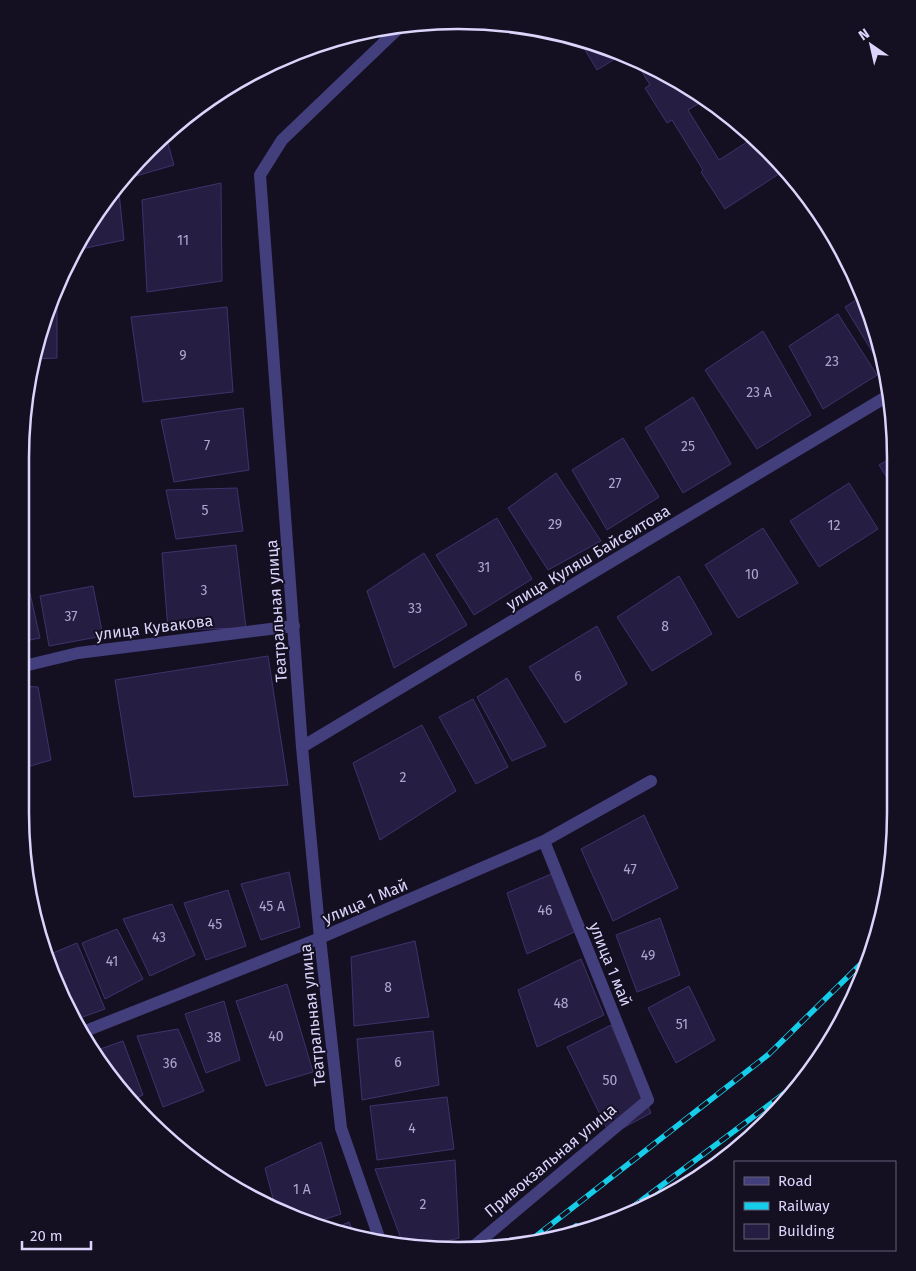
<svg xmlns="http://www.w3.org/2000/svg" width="916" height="1271" font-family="'Fira Sans',sans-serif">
<rect width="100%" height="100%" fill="#141022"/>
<path fill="#261e42" stroke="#3f326c" d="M 578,38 L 599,43 L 623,54 L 597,70 Z
M 635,60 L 677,79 L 706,99 L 688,110 L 719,160 L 755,137 L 785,170 L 725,209 L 701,172 L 703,170 L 672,120 L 667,123 L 645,88 L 650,85 Z
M 166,137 L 174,165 L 129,178 Z
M 221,183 L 222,281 L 147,292 L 142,200 Z
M 119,193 L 124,240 L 81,249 L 80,244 L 94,215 L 113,194 Z
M 864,295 L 884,371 L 845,307 Z
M 54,301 L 57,301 L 57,358 L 33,359 L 35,345 Z
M 227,307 L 233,392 L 143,402 L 131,317 Z
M 838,314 L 877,375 L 823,409 L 789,346 Z
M 763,331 L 811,415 L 757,449 L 705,370 Z
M 693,397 L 731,464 L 683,493 L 645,428 Z
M 243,408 L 249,470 L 174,482 L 161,420 Z
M 623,438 L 659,497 L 607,530 L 572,470 Z
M 893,457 L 893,487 L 879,465 Z
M 556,473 L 601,541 L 548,570 L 508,508 Z
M 849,483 L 878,529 L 819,567 L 790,521 Z
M 237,488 L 243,531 L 176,539 L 166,490 Z
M 497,518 L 532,579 L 474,615 L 436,555 Z
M 763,528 L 798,583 L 738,618 L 705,565 Z
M 236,545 L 246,628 L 168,630 L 162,553 Z
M 424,553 L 467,625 L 394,668 L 367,591 Z
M 679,576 L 712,634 L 652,671 L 617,617 Z
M 93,586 L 103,636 L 49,646 L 40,596 Z
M 30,593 L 40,638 L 20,642 L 20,595 Z
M 597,626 L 627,684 L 565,723 L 529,667 Z
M 268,656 L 288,785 L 134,797 L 115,680 Z
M 507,678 L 546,746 L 512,761 L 477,697 Z
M 20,686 L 38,687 L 51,760 L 20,769 Z
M 473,699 L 508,767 L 476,784 L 439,717 Z
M 422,725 L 456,791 L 380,840 L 353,763 Z
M 644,815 L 678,888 L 613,921 L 581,849 Z
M 558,871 L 585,927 L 527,954 L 507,893 Z
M 289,872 L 300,927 L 261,940 L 241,884 Z
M 228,890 L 246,946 L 206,960 L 184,903 Z
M 172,904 L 195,955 L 150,976 L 123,919 Z
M 660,918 L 680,975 L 637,992 L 616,935 Z
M 117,929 L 143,979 L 105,999 L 82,943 Z
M 415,941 L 429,1017 L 354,1026 L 351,957 Z
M 77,943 L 105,1009 L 77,1019 L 48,955 Z
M 581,959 L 604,1015 L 537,1047 L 518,990 Z
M 287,984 L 313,1072 L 266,1086 L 236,1001 Z
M 689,986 L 715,1040 L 676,1063 L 648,1008 Z
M 224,1001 L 240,1060 L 206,1073 L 185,1014 Z
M 611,1025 L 651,1113 L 610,1135 L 567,1047 Z
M 178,1029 L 204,1091 L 163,1107 L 137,1036 Z
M 433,1031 L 439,1085 L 362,1100 L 357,1039 Z
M 123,1041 L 143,1095 L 132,1100 L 92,1052 Z
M 447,1097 L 454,1149 L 377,1160 L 370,1106 Z
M 321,1142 L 341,1214 L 313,1223 L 276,1210 L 265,1168 Z
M 455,1160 L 459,1238 L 430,1245 L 403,1244 L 375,1169 Z
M 349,1222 L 355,1236 L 333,1229 Z"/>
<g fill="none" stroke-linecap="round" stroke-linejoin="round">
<path stroke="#433f7d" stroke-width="12" d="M 20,667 L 78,653 L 294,626
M 302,747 L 891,394
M 83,1032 L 320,938 L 544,841 L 651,781
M 381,1243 L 341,1128 L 320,938 L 302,747 L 260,175 L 282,140 L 401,26
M 474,1246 L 648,1100 L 544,841"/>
<defs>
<path id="rail" d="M 614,1221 L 801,1081
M 565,1234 L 576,1226
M 526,1244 L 769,1054 L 870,955"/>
</defs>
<use href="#rail" stroke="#15cde8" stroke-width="5.5"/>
<use href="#rail" stroke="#141022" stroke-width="4" stroke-dasharray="11" stroke-linecap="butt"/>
</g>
<g text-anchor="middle" stroke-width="4" stroke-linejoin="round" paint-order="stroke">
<g font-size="14" fill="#aea7cd">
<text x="183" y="245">11</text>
<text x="183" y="360">9</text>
<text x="832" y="366">23</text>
<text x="759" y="397">23 А</text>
<text x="207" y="450">7</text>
<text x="688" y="451">25</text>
<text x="615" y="488">27</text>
<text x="205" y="515">5</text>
<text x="555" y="529">29</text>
<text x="834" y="530">12</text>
<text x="484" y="572">31</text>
<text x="752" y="579">10</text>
<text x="204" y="595">3</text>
<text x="415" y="613">33</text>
<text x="71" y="621">37</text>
<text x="665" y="631">8</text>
<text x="578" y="681">6</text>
<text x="403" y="782">2</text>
<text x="630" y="874">47</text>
<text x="272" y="911">45 А</text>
<text x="545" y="915">46</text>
<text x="215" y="929">45</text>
<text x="159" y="942">43</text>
<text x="648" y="960">49</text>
<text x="112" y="966">41</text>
<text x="388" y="992">8</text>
<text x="561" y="1008">48</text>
<text x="682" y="1029">51</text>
<text x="276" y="1041">40</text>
<text x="214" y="1042">38</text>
<text x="398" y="1067">6</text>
<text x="170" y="1068">36</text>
<text x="610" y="1085">50</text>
<text x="412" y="1133">4</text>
<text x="302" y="1194">1 А</text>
<text x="423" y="1209">2</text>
</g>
<g font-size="16" fill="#dbd5fb" stroke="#141022">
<text transform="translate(588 557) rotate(-31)" y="6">улица Куляш Байсеитова</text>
<text transform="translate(276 611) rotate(-94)" y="6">Театральная улица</text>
<text transform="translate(154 627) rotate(-7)" y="6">улица Кувакова</text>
<text transform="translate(365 901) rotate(-23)" y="6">улица 1 Май</text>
<text transform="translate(611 964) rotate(68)" y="6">улица 1 май</text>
<text transform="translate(312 1015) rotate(-96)" y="6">Театральная улица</text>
<text transform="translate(550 1160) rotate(-40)" y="6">Привокзальная улица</text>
</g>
</g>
<path d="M0 0H916V1271H0ZM458 29H458A429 429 0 0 1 887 458V813A429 429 0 0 1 458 1242H458A429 429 0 0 1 29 813V458A429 429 0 0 1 458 29Z" fill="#141022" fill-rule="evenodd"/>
<path fill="none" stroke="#dbd5fb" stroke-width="2.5" d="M458 29H458A429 429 0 0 1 887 458V813A429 429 0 0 1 458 1242H458A429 429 0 0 1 29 813V458A429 429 0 0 1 458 29Z"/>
<rect x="734" y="1161" width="162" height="90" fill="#141022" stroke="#645f79"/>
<rect x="744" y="1177" width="25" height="8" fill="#433f7d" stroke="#645f79"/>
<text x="778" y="1186" font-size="15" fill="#dbd5fb">Road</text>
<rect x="744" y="1202" width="25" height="8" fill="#15cde8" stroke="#645f79"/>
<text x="778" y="1211" font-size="15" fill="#dbd5fb">Railway</text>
<rect x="744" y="1224" width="25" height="15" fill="#261e42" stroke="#645f79"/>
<text x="778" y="1236" font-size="15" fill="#dbd5fb">Building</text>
<g transform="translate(871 45) rotate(326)" stroke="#141022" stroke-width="4" paint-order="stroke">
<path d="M0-4L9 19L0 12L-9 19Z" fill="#dbd5fb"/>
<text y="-8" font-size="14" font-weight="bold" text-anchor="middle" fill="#dbd5fb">N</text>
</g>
<path d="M22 1241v8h69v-8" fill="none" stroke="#dbd5fb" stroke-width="2.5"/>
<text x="30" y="1241" font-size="15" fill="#dbd5fb" stroke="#141022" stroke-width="4" paint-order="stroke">20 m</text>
</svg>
